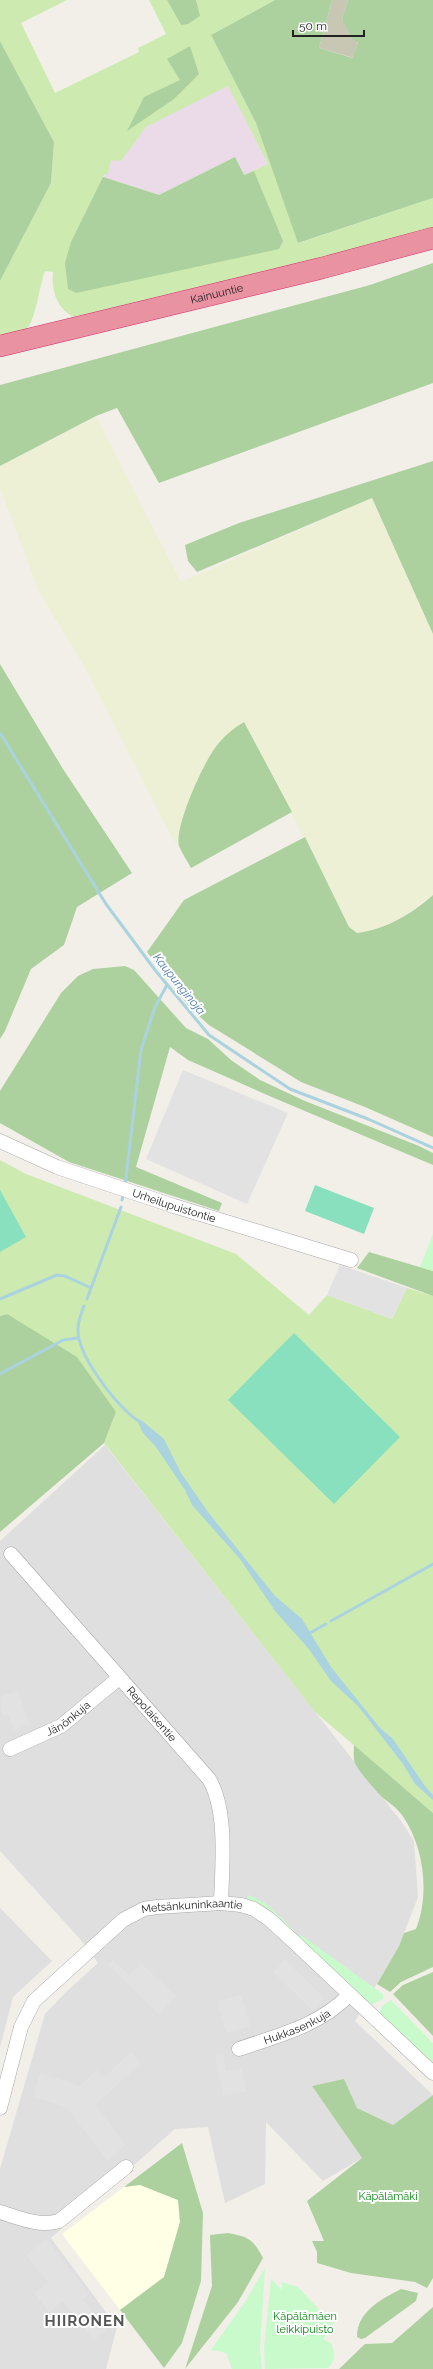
<svg xmlns="http://www.w3.org/2000/svg" width="433" height="2369" font-family="Raleway,sans-serif">
<rect width="100%" height="100%" fill="#f2efe9"/>
<path fill="#e0dfdf" d="M 105,1445 L 401,1821 L 414,1841 L 418,1897 L 399,1946 L 355,2021 L 433,2095 L 393,2125 L 357,2108 L 343,2080 L 312,2086 L 362,2158 L 323,2181 L 266,2122 L 265,2184 L 225,2203 L 208,2127 L 175,2129 L 51,2238 L 117,2327 L 106,2369 L 0,2369 L 0,2169 L 45,2014 L 65,1993 L 98,1963 L 79,1938 L 0,1851 L 0,1541 Z
M 0,1908 L 52,1961 L 13,1997 L 0,2047 Z"/>
<path fill="#ebdbe8" d="M 219,67 L 268,164 L 244,175 L 235,157 L 125,212 L 93,199 L 105,174 L 108,174 L 111,160 L 142,92 Z"/>
<path fill="#ffffe5" d="M 140,2185 L 178,2200 L 180,2222 L 164,2277 L 120,2310 L 62,2234 L 124,2187 Z"/>
<path fill="#c7c7b4" d="M 332,0 L 348,0 L 342,19 L 358,41 L 354,58 L 319,48 Z"/>
<path fill="#eef0d5" d="M 96,416 L 181,582 L 372,498 L 433,634 L 433,895 L 400,919 L 373,931 L 357,933 L 349,927 L 244,722 L 182,819 L 179,845 L 173,840 L 85,668 L 39,592 L 0,488 L 0,466 Z"/>
<path fill="#cdebb0" fill-rule="evenodd" d="M 0,0 L 67,0 L 21,23 L 55,93 L 139,52 L 138,48 L 166,34 L 149,0 L 167,0 L 181,25 L 199,16 L 196,0 L 275,0 L 211,35 L 256,123 L 299,243 L 433,198 L 433,230 L 74,317 C 57,309 51,291 53,272 L 45,271 C 40,283 35,324 26,329 C 19,333 8,335 0,338 L 0,281 L 51,183 L 54,142 L 0,41 ZM 228,86 L 268,164 L 244,175 L 235,157 L 159,195 L 103,177 L 105,174 L 108,174 L 111,160 L 121,161 L 146,127 Z
M 0,1160 L 26,1174 L 236,1254 L 309,1315 L 327,1295 L 392,1319 L 407,1288 L 433,1296 L 433,1813 L 315,1712 L 104,1443 L 116,1412 L 7,1314 L 0,1316 Z"/>
<path fill="#add19e" d="M 167,0 L 196,0 L 200,16 L 188,24 L 181,25 Z
M 275,0 L 332,0 L 319,48 L 353,58 L 358,42 L 353,40 L 342,19 L 348,0 L 433,0 L 433,198 L 298,243 L 256,123 L 211,35 Z
M 0,41 L 54,142 L 51,183 L 0,281 Z
M 190,46 L 199,74 L 174,99 L 127,131 L 144,97 L 180,80 L 167,59 Z
M 235,157 L 244,175 L 254,171 L 283,241 L 279,249 L 76,293 L 68,289 L 65,263 L 71,242 L 103,177 L 159,195 Z
M 433,263 L 433,383 L 159,483 L 117,408 L 96,416 L 0,466 L 0,385 L 370,285 Z
M 433,461 L 433,634 L 372,498 L 197,572 L 188,561 L 185,545 L 239,523 Z
M 0,664 L 63,769 L 132,873 L 77,907 L 64,945 L 31,969 L 5,1031 L 0,1039 Z
M 244,722 L 292,812 L 191,868 C 187,861 182,853 179,846 C 174,827 203,764 215,748 C 223,737 232,729 244,722 Z
M 305,837 L 349,927 L 357,933 C 384,930 412,914 433,895 L 433,1137 L 365,1107 L 301,1082 L 209,1025 L 191,1009 L 147,952 L 184,900 Z
M 125,966 L 134,970 L 186,1028 L 208,1039 L 231,1060 L 260,1080 L 305,1101 L 419,1146 L 433,1153 L 433,1165 L 274,1098 L 188,1060 L 170,1047 L 136,1167 L 222,1203 L 219,1211 L 69,1162 L 0,1123 L 0,1091 L 61,993 L 78,976 L 93,969 Z
M 369,1252 L 433,1271 L 433,1296 L 357,1268 Z
M 7,1314 L 77,1357 L 116,1412 L 104,1443 L 0,1532 L 0,1316 Z
M 354,1745 L 433,1813 L 433,1967 L 401,1982 L 390,1992 L 377,1984 L 399,1946 L 404,1933 L 416,1929 C 430,1894 424,1846 402,1815 C 396,1807 389,1803 382,1797 C 375,1790 359,1772 355,1763 C 353,1759 354,1750 354,1745 Z
M 433,1972 L 433,2036 L 393,1994 L 403,1985 Z
M 344,2079 L 357,2108 L 393,2125 L 433,2095 L 433,2278 L 427,2288 L 415,2282 L 351,2273 L 317,2263 L 317,2252 L 312,2241 L 324,2241 L 307,2201 L 362,2158 L 312,2086 Z
M 182,2143 L 203,2213 L 201,2281 L 182,2343 L 164,2368 L 120,2310 L 164,2277 L 180,2222 L 178,2200 L 140,2185 L 124,2187 Z
M 228,2233 C 249,2237 253,2239 263,2258 L 238,2302 L 185,2369 L 212,2286 L 210,2235 Z
M 401,2289 L 418,2293 L 416,2301 L 365,2338 L 361,2339 L 357,2337 C 357,2311 382,2299 401,2289 Z
M 433,2307 L 433,2369 L 339,2369 L 365,2344 L 392,2343 Z"/>
<path fill="#c8facc" d="M 433,1234 L 433,1271 L 420,1267 Z
M 249,1895 L 265,1903 L 294,1930 L 291,1932 L 246,1901 Z
M 301,1935 L 383,1994 L 383,1999 L 371,2005 L 299,1940 Z
M 391,2000 L 433,2043 L 433,2066 L 379,2015 L 382,2006 Z
M 265,2268 L 260,2349 L 262,2369 L 232,2369 L 226,2353 L 211,2350 L 245,2302 Z
M 271,2279 L 282,2290 L 282,2282 L 298,2287 L 328,2319 L 334,2322 L 323,2339 L 331,2343 C 335,2352 336,2361 328,2368 L 265,2369 L 264,2348 Z"/>
<path fill="#88e0be" d="M 315,1185 L 374,1208 L 364,1234 L 305,1211 Z
M 0,1190 L 26,1237 L 0,1252 Z
M 294,1333 L 400,1437 L 334,1504 L 228,1400 Z"/>
<path fill="#e2e2e2" d="M 183,1070 L 288,1113 L 247,1204 L 146,1159 Z
M 340,1265 L 407,1288 L 392,1319 L 327,1295 Z
M 17,1691 L 30,1724 L 14,1730 L 8,1714 L 2,1716 L 0,1697 Z
M 113,1960 L 129,1975 L 141,1963 L 176,1996 L 159,2014 L 108,1965 Z
M 285,1960 L 325,1998 L 313,2011 L 273,1972 Z
M 241,1995 L 250,2026 L 226,2033 L 217,2001 Z
M 131,2052 L 141,2063 L 95,2105 L 126,2145 L 107,2160 L 66,2107 L 33,2097 L 40,2073 L 80,2086 L 97,2070 L 104,2077 Z
M 223,2053 L 226,2071 L 242,2068 L 246,2092 L 223,2096 L 215,2054 Z
M 46,2239 L 89,2294 L 83,2300 L 107,2330 L 94,2340 L 63,2301 L 49,2312 L 34,2293 L 48,2282 L 26,2255 Z"/>
<path fill="#aad3df" d="M 137,1420 L 141,1420 L 164,1439 L 181,1473 L 208,1512 L 275,1596 L 302,1619 L 331,1667 L 380,1728 L 393,1739 L 425,1786 L 433,1795 L 433,1800 L 415,1784 L 403,1764 L 358,1706 L 331,1681 L 308,1648 L 275,1611 L 240,1559 L 192,1505 L 185,1490 L 156,1447 L 143,1433 Z"/>
<g fill="none" stroke-linecap="round" stroke-linejoin="round">
<path stroke="#aad3df" stroke-width="3" d="M 0,733 L 106,904 L 155,970 L 209,1035 L 290,1089 L 368,1119 L 433,1148
M 125,1186 L 141,1050 L 155,1007 L 167,985
M 122,1200 L 123,1196
M 0,1299 L 57,1275 L 65,1276 L 91,1288
M 87,1299 L 121,1207
M 84,1306 C 80,1316 76,1327 79,1339 C 85,1364 118,1408 140,1422
M 0,1374 L 63,1340 L 78,1338
M 331,1621 L 433,1564
M 308,1634 L 326,1624"/>
<defs>
<g id="minor">
<path id="s1" d="M 0,1141 L 57,1167 L 174,1206 L 351,1260"/>
<path id="s2" d="M 11,1554 L 209,1779 C 228,1811 222,1867 221,1903"/>
<path id="s3" d="M 10,1749 L 61,1726 L 119,1678"/>
<path id="s4" d="M 239,2049 C 279,2035 319,2026 349,1995"/>
<path id="s5" d="M 0,2108 L 21,2027 L 34,2001 L 123,1920 L 144,1909 L 157,1907 L 221,1903 L 241,1905 L 254,1909 L 269,1919 L 292,1940 L 433,2073"/>
<path d="M 0,2212 C 19,2218 40,2227 59,2221 L 126,2167"/>
</g>
<g id="highway">
<path id="s6" d="M 0,346 L 322,268 L 433,238"/>
</g>
</defs>
<use href="#minor" stroke="#a9a9a9" stroke-width="15"/>
<use href="#highway" stroke="#dc2a67" stroke-width="22"/>
<use href="#minor" stroke="#fff" stroke-width="14"/>
<use href="#highway" stroke="#e892a2" stroke-width="21"/>
</g>
<g text-anchor="middle" stroke-width="4" stroke-linejoin="round" paint-order="stroke">
<g font-size="11" fill="#222" stroke="#fff">
<text dy="4" stroke="none"><textPath href="#s6" startOffset="223">Kainuuntie</textPath></text>
<text dy="4" stroke="none"><textPath href="#s1" startOffset="186">Urheilupuistontie</textPath></text>
<text dy="4" stroke="none"><textPath href="#s2" startOffset="213">Repolaisentie</textPath></text>
<text dy="4" stroke="none"><textPath href="#s3" startOffset="66">Jänönkuja</textPath></text>
<text dy="4" stroke="none"><textPath href="#s5" startOffset="305">Metsänkuninkaantie</textPath></text>
<text dy="4" stroke="none"><textPath href="#s4" startOffset="62">Hukkasenkuja</textPath></text>
</g>
<g font-size="11" fill="#0c8416" stroke="#fff">
<text x="388" y="2200">Käpälämäki</text>
<text x="305" y="2320">Käpälämäen<tspan x="305" dy="13">leikkipuisto</tspan></text>
</g>
<g font-size="12" font-style="italic" fill="#4a7aab" stroke="#fff">
<text transform="translate(179 984) rotate(51)" y="4">Kaupunginoja</text>
</g>
<g font-size="15" font-weight="bold" letter-spacing="1" fill="#555" stroke="#fff">
<text x="85" y="2326">HIIRONEN</text>
</g>
</g>
<path d="M293 30v6h71v-6" fill="none" stroke="#222222" stroke-width="2"/>
<text x="299" y="30" font-size="12" fill="#222222" stroke="#ffffff" stroke-width="3" paint-order="stroke">50 m</text>
</svg>
